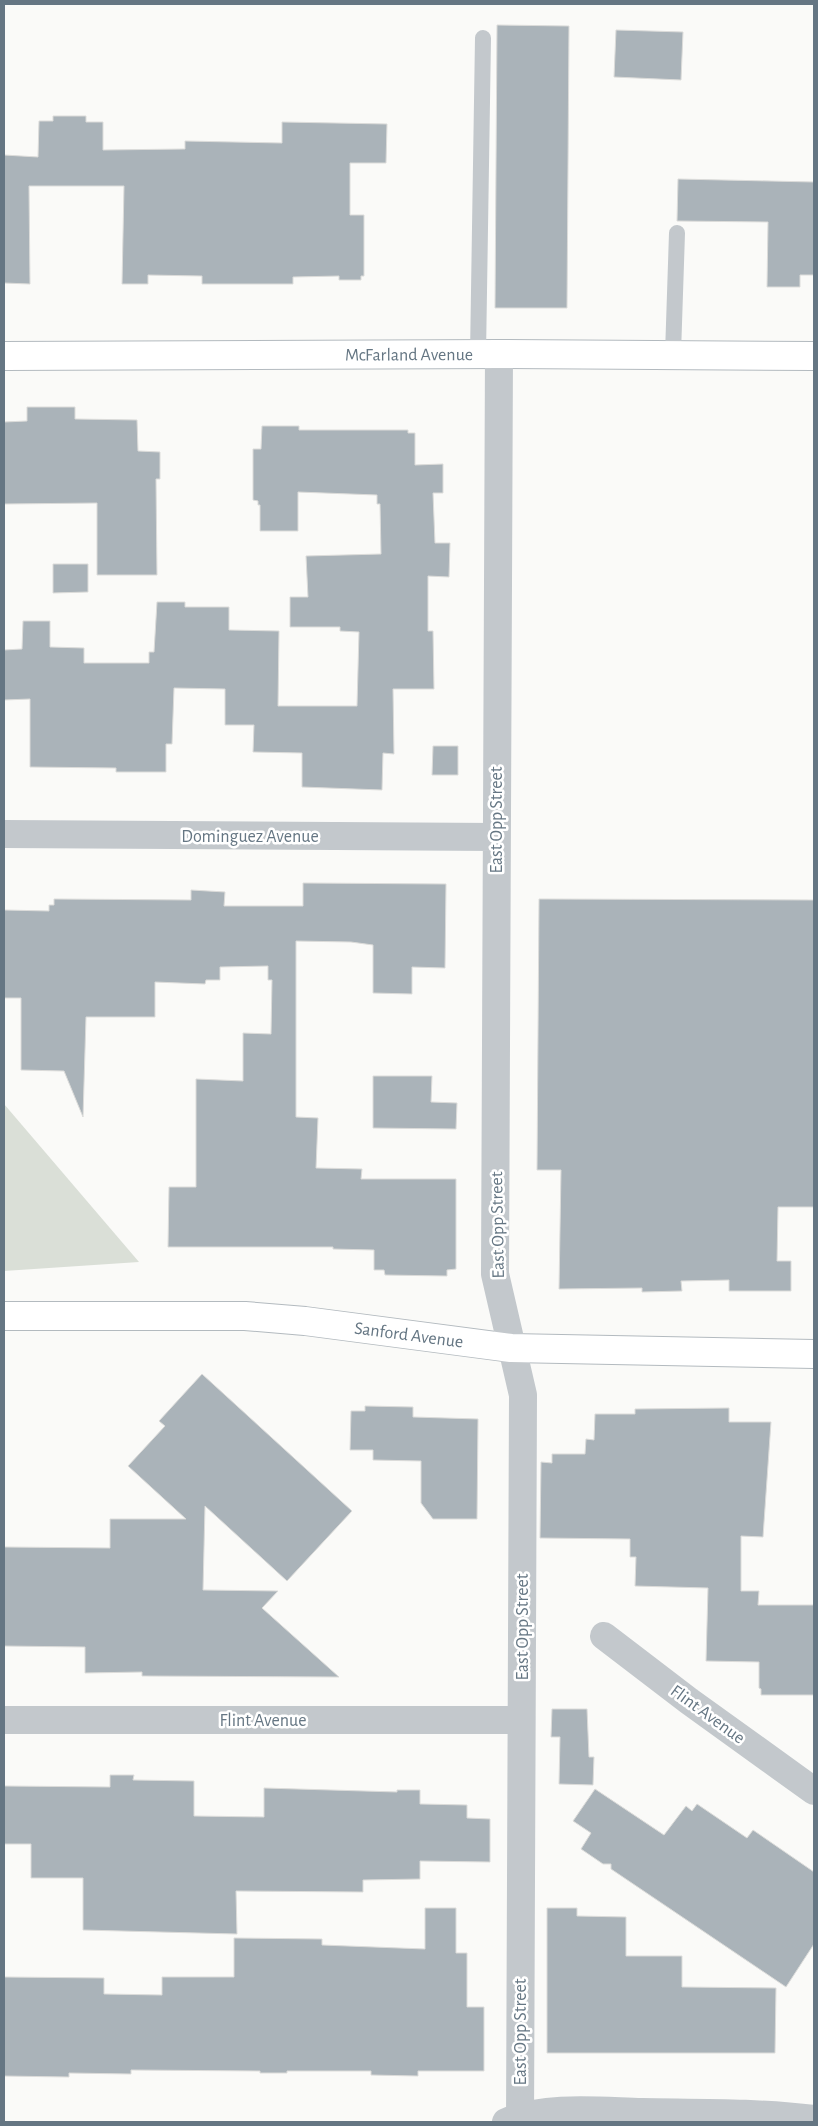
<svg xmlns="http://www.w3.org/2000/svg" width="818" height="2126" font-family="'Alegreya Sans',sans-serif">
<rect width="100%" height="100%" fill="#fafaf8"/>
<path fill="#dadfd7" d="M 4,1104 L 139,1262 L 4,1271 Z"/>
<path fill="#aab3b9" stroke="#dcdcda" d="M 497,25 L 569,26 L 567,308 L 495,308 Z
M 616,30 L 683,32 L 681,80 L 614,77 Z
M 53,116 L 86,116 L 86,122 L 103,122 L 103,150 L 185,149 L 185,141 L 282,143 L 282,122 L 387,124 L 386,163 L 350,163 L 350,215 L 364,215 L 364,276 L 361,276 L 361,280 L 339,280 L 339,276 L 293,277 L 293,284 L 202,284 L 202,276 L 148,275 L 148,284 L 122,284 L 124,186 L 29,186 L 30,284 L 4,283 L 4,155 L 38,157 L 39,121 L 53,121 Z
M 678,179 L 814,182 L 814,275 L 800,275 L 800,287 L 767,287 L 768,222 L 677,221 Z
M 27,407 L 75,407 L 75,419 L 137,420 L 138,451 L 160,452 L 160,479 L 156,479 L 157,575 L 97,575 L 97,503 L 4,504 L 4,422 L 27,421 Z
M 262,426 L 299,426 L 299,430 L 408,430 L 408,433 L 415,433 L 415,465 L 443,464 L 443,493 L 433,493 L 435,543 L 450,543 L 449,577 L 428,576 L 428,631 L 433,631 L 434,689 L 393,689 L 394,754 L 383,753 L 382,790 L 302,787 L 302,753 L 253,752 L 254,725 L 225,725 L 225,689 L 174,688 L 172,744 L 166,744 L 166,772 L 116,772 L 116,768 L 30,767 L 30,699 L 4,700 L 4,650 L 22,649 L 23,621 L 50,621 L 50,647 L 84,648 L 84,663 L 149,663 L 149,652 L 154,652 L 157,602 L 185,602 L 185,607 L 229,607 L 229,630 L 279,631 L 278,706 L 357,706 L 359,632 L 340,631 L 340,627 L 290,627 L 290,597 L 308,597 L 306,556 L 381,554 L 380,504 L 377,504 L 377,495 L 298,492 L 298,531 L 260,531 L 260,505 L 258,505 L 258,501 L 253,500 L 253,449 L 261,449 Z
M 53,564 L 88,564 L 88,592 L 53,593 Z
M 433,746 L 458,746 L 458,775 L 432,775 Z
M 303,883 L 446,884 L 445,968 L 412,967 L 412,994 L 373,993 L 373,945 L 351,942 L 296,941 L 296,1117 L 318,1118 L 316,1168 L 362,1169 L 361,1179 L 456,1179 L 456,1269 L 447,1270 L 447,1276 L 385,1275 L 384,1270 L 374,1270 L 374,1250 L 333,1249 L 333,1247 L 168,1247 L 169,1187 L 196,1187 L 196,1079 L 243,1081 L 243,1033 L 271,1034 L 272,980 L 268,980 L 268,966 L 220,967 L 220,980 L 206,980 L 205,984 L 155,982 L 155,1017 L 86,1017 L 83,1117 L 64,1071 L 21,1070 L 21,998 L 4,998 L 4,910 L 49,911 L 49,905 L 54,905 L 54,899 L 191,900 L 191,890 L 225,892 L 224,906 L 303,906 Z
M 539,899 L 814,900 L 814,1207 L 778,1207 L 777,1261 L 791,1261 L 791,1291 L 729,1291 L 729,1280 L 681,1281 L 682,1291 L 642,1292 L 642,1288 L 559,1289 L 561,1170 L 537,1170 Z
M 373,1076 L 432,1076 L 431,1102 L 457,1103 L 456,1129 L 373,1128 Z
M 202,1374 L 352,1511 L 287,1581 L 205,1506 L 203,1590 L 278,1591 L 262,1608 L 339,1677 L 142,1676 L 142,1672 L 85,1673 L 85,1647 L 4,1646 L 4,1547 L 110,1548 L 110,1519 L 186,1519 L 128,1466 L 165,1426 L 159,1421 Z
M 365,1406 L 413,1407 L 413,1417 L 478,1419 L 477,1519 L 433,1519 L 421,1503 L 421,1461 L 373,1460 L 373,1450 L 350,1450 L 351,1411 L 365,1411 Z
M 729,1408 L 729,1422 L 771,1422 L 763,1537 L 741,1536 L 741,1591 L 759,1591 L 758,1605 L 814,1605 L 814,1695 L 761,1695 L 761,1689 L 759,1688 L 759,1662 L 706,1661 L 708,1588 L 635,1586 L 636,1557 L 630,1557 L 630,1539 L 540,1538 L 541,1462 L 552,1463 L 552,1454 L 585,1454 L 586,1439 L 594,1440 L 595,1414 L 635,1414 L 635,1409 Z
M 552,1709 L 587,1709 L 589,1757 L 594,1757 L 593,1785 L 559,1784 L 560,1737 L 551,1737 Z
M 110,1775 L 134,1775 L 133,1780 L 194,1781 L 194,1816 L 264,1817 L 264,1788 L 397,1792 L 397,1790 L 420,1790 L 420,1804 L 467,1805 L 467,1818 L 490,1819 L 490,1862 L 420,1861 L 420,1879 L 363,1880 L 363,1892 L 236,1891 L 237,1934 L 83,1930 L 83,1878 L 31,1878 L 31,1844 L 4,1844 L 4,1786 L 110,1787 Z
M 595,1789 L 664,1835 L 686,1806 L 692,1811 L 697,1804 L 747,1838 L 753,1830 L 814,1872 L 814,1944 L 786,1987 L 611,1869 L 611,1864 L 603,1864 L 581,1849 L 591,1833 L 573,1821 Z
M 425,1908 L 456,1908 L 456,1953 L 467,1953 L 467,2007 L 484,2007 L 484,2071 L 418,2071 L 418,2076 L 371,2075 L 371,2071 L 287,2071 L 287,2073 L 260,2073 L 260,2071 L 131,2070 L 131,2074 L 69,2073 L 69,2077 L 4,2076 L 4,1977 L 104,1978 L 104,1994 L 162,1995 L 162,1977 L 234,1977 L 234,1938 L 322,1939 L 322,1945 L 425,1949 Z
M 547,1908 L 577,1908 L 577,1916 L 626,1917 L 626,1956 L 682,1956 L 682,1987 L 776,1988 L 775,2053 L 547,2053 Z"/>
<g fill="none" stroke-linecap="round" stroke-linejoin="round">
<defs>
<g id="secondary">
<path id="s1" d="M 4,356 L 499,354 L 814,356"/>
<path id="s2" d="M 4,1316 L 245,1316 L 305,1321 L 511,1348 L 814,1354"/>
</g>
</defs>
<use href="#secondary" stroke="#b3babf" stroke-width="30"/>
<path stroke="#c3c8cc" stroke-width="16" d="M 673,354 L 677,233
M 478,355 L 483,38"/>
<path stroke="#c3c8cc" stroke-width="28" d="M 499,354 L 495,1274 L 523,1395 L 520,2122
M 4,834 L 496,837
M 604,1636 L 689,1701 L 814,1791
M 4,1720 L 521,1720
M 506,2122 C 545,2105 600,2111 642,2112 C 700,2113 757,2112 814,2119"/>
<use href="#secondary" stroke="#fff" stroke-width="28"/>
</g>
<g text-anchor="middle" stroke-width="5" stroke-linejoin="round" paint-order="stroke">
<g font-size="18" fill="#657683" stroke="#fff">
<text dy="6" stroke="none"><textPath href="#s1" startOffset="405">McFarland Avenue</textPath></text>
<text transform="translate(496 820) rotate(-90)" y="6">East Opp Street</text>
<text x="250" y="842">Dominguez Avenue</text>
<text transform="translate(497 1225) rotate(-91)" y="6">East Opp Street</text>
<text dy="6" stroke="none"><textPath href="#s2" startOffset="406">Sanford Avenue</textPath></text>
<text transform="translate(522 1627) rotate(-90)" y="6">East Opp Street</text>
<text transform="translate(708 1714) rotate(36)" y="6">Flint Avenue</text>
<text x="263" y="1726">Flint Avenue</text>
<text transform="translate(520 2032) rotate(-90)" y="6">East Opp Street</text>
</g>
</g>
<rect width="818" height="2126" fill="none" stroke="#657683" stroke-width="10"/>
</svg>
